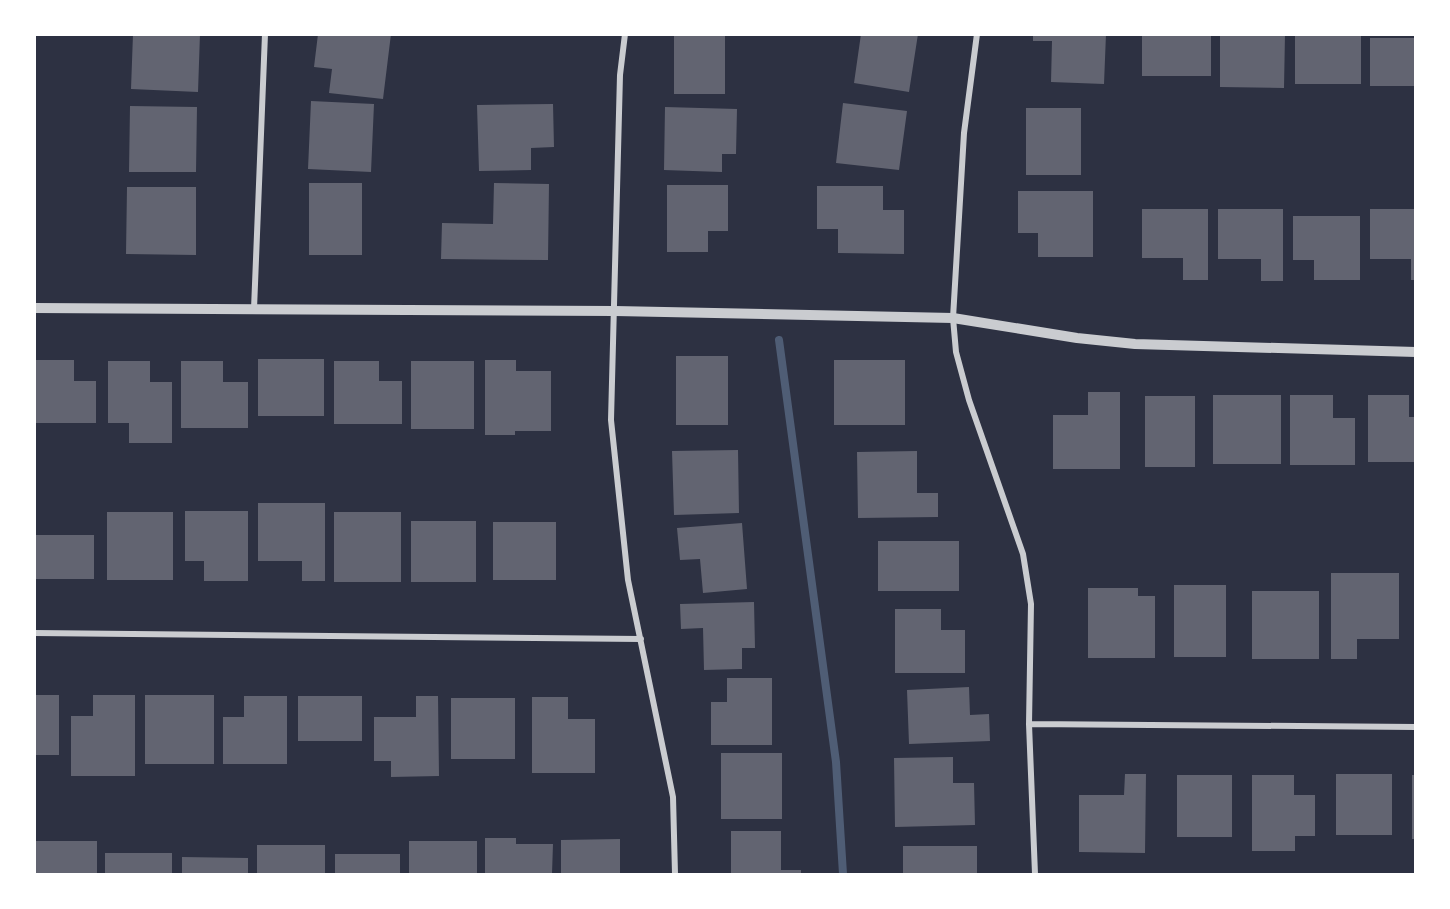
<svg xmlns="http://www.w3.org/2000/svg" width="1450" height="909" font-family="Ubuntu,sans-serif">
<rect width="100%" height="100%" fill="#2d3142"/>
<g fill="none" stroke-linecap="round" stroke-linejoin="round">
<path stroke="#4f5d75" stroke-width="8" d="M 779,340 L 836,762 L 843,874"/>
</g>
<path fill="#626471" d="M 133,34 L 200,34 L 198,92 L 131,89 Z
M 318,34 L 391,34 L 383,99 L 329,93 L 332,69 L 314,67 Z
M 674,34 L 725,34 L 725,94 L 674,94 Z
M 861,34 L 918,34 L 909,92 L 854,83 Z
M 1033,34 L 1106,34 L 1104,84 L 1051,82 L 1052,41 L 1033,41 Z
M 1142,34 L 1211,34 L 1211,76 L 1142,76 Z
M 1220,34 L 1285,34 L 1284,88 L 1220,87 Z
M 1336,34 L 1361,34 L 1361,84 L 1295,84 L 1295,36 L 1336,36 Z
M 1370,38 L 1416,38 L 1416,86 L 1370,86 Z
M 311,101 L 374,104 L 371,172 L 308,169 Z
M 843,103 L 907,111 L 899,170 L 836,163 Z
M 553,104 L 554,147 L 531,148 L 531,170 L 479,171 L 477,105 Z
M 130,106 L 197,107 L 196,172 L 129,172 Z
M 665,107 L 737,109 L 736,154 L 722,154 L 722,172 L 664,170 Z
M 1026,108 L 1081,108 L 1081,175 L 1026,175 Z
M 309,183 L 362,183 L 362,255 L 309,255 Z
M 494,183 L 549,184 L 548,260 L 441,259 L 442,223 L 493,224 Z
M 667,185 L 728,185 L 728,231 L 708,231 L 708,252 L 667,252 Z
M 817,186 L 883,186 L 883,210 L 904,210 L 904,254 L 838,253 L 838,229 L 817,229 Z
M 127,187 L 196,187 L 196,255 L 126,254 Z
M 1018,191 L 1093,191 L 1093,257 L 1038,257 L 1038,233 L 1018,233 Z
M 1142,209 L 1208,209 L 1208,280 L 1183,280 L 1183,258 L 1142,258 Z
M 1218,209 L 1283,209 L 1283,281 L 1261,281 L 1261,259 L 1218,259 Z
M 1370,209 L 1416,209 L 1416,280 L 1411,280 L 1411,259 L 1370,259 Z
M 1293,216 L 1360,216 L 1360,280 L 1314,280 L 1314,260 L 1293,260 Z
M 676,356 L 728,356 L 728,425 L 676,425 Z
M 258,359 L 324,359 L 324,416 L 258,416 Z
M 34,360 L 74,360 L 74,381 L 96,381 L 96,423 L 34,423 Z
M 485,360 L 516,360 L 516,371 L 551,371 L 551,431 L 515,431 L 515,435 L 485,435 Z
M 834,360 L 905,360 L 905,425 L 834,425 Z
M 108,361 L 150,361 L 150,382 L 172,382 L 172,443 L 129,443 L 129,423 L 108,423 Z
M 181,361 L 223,361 L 223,382 L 248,382 L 248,428 L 181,428 Z
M 334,361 L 379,361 L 379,381 L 402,381 L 402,424 L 334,424 Z
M 411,361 L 474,361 L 474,429 L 411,429 Z
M 1088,392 L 1120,392 L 1120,469 L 1053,469 L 1053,415 L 1088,415 Z
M 1213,395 L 1281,395 L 1281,464 L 1213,464 Z
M 1290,395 L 1333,395 L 1333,418 L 1355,418 L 1355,465 L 1290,465 Z
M 1368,395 L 1409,395 L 1409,417 L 1416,417 L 1416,462 L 1368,462 Z
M 1145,396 L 1195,396 L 1195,467 L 1145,467 Z
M 738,450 L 739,513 L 674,515 L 672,451 Z
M 917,451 L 917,493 L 938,493 L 938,517 L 858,518 L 857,452 Z
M 258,503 L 325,503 L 325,581 L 302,581 L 302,561 L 258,561 Z
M 185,511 L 248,511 L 248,581 L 204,581 L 204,561 L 185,561 Z
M 107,512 L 173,512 L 173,580 L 107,580 Z
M 334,512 L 401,512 L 401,582 L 334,582 Z
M 411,521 L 476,521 L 476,582 L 411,582 Z
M 493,522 L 556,522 L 556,580 L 493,580 Z
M 742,523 L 747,589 L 703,593 L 700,559 L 680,560 L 677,528 Z
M 34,535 L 94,535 L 94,579 L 34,579 Z
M 878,541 L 959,541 L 959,591 L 878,591 Z
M 1331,573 L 1399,573 L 1399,639 L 1357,639 L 1357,659 L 1331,659 Z
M 1174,585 L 1226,585 L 1226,657 L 1174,657 Z
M 1088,588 L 1138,588 L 1138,596 L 1155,596 L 1155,658 L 1088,658 Z
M 1252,591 L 1319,591 L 1319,659 L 1252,659 Z
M 754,602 L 755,648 L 742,648 L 742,669 L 704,670 L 703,628 L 681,629 L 680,604 Z
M 895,609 L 941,609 L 941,630 L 965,630 L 965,673 L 895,673 Z
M 727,678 L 772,678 L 772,745 L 711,745 L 711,702 L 727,702 Z
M 969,687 L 970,715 L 989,714 L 990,741 L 909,744 L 907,690 Z
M 34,695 L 59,695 L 59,755 L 34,755 Z
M 93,695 L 135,695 L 135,776 L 71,776 L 71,716 L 93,716 Z
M 145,695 L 214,695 L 214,764 L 145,764 Z
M 244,696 L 287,696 L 287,764 L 223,764 L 223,717 L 244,717 Z
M 298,696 L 362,696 L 362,741 L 298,741 Z
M 416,696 L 438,696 L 439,776 L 391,777 L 391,761 L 374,761 L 374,717 L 416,717 Z
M 532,697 L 568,697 L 568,719 L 595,719 L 595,773 L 532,773 Z
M 451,698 L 515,698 L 515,759 L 451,759 Z
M 721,753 L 782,753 L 782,819 L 721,819 Z
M 953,757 L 953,783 L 974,783 L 975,825 L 895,827 L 894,758 Z
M 1125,774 L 1146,774 L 1145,853 L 1079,852 L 1079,795 L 1124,795 Z
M 1336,774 L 1392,774 L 1392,835 L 1336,835 Z
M 1177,775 L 1232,775 L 1232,837 L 1177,837 Z
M 1252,775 L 1294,775 L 1294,795 L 1315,795 L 1315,836 L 1295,836 L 1295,851 L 1252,851 Z
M 1412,775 L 1416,775 L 1416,839 L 1412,839 Z
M 731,831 L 781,831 L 781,870 L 801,870 L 801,874 L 731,874 Z
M 485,838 L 516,838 L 516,844 L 553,844 L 552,874 L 485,874 Z
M 620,839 L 620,874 L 561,874 L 561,840 Z
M 34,841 L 97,841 L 97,874 L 34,874 Z
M 409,841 L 477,841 L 477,874 L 409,874 Z
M 257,845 L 325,845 L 325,874 L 257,874 Z
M 903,846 L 977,846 L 977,874 L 903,874 Z
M 105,853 L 172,853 L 172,874 L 105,874 Z
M 335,854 L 400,854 L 400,874 L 335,874 Z
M 182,857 L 248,858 L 248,874 L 182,874 Z"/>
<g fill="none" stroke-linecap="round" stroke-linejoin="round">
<path stroke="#caccd0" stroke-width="6" d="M 625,34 L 620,75 L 611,420 L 628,580 L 673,797 L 675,874
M 977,34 L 964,133 L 953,318 L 956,352 L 969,400 L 1023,554 L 1031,604 L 1029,724 L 1035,874
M 254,309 L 265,34
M 34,633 L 641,639
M 1029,724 L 1416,727"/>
<path stroke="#caccd0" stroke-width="10" d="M 34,308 L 615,311 L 953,318 L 1077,338 L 1135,344 L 1416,352"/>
</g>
<rect width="1450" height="909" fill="none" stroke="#ffffff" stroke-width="72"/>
</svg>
